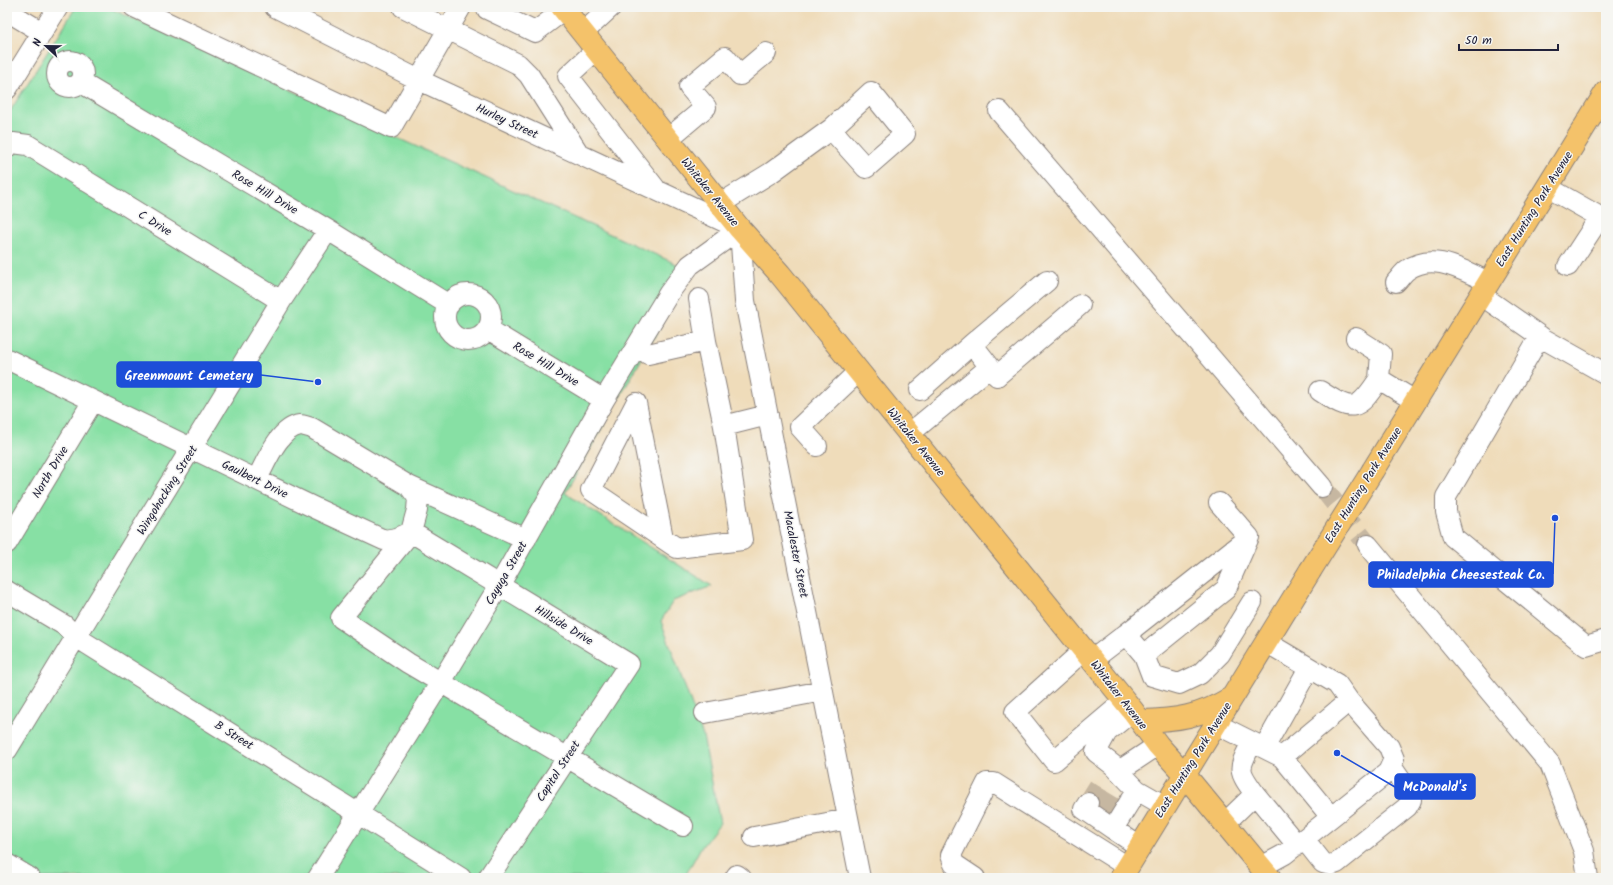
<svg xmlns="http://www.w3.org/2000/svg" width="1613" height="885" font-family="Kalam,sans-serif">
<rect width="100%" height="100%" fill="#f6f6f2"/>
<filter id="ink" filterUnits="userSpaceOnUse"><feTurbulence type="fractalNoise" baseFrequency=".025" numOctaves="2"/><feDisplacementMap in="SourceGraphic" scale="8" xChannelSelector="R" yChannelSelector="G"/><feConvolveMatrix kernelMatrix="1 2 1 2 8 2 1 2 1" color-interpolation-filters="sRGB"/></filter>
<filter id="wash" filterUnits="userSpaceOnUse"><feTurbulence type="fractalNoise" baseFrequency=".012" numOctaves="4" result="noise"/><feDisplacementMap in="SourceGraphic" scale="16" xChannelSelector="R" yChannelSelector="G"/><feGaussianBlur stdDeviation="0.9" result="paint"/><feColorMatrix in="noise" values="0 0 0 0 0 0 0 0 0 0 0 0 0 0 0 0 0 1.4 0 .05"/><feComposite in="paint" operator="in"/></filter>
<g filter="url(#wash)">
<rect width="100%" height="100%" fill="#efdcba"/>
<path fill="#87e0a4" stroke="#548170" d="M 76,7 L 107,7 L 692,271 L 565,493 L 712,586 L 673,601 L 661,621 L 703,736 L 720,823 L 700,849 L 684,878 L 7,878 L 7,116 Z"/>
</g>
<g filter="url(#ink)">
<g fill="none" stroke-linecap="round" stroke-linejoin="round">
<path stroke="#c6b7a1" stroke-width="20" stroke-dasharray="20 10" stroke-linecap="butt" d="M 1322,487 L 1368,545
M 1088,803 L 1103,779
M 1104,813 L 1119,788"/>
<defs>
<path id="minor" d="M 134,7 L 391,128 L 461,7
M 275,7 L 419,80 L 740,229
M 403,7 L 518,64 L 529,75 L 579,154
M 487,9 L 535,32 L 564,10
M 7,11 L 42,32
M 583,33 L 611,7
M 596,50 L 568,76 L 655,188
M57 74a13 13 0 1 1 26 0a13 13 0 1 1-26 0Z
M 80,82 L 328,230 L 449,305
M 7,89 L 58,7
M 999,111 L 1322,487
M 668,139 L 706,107 L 689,87 L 725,57 L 740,75 L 766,53
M 7,147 L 13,143 L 28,145 L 281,301
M 1547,187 L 1600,217 L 1568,266
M 720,204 L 772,172 L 831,129 L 866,168 L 905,134 L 871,92 L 831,129
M 740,229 L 745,301 L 860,878
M 1396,282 C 1400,278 1403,273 1407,270 C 1434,251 1463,271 1489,282
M445 317a23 23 0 1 1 46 0a23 23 0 1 1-46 0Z
M 1481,295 L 1544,339 L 1606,374
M 699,299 L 706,341
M 488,329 L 604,400
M 1540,336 L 1446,497 L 1446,512 L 1453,537 L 1586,646 L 1606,640
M 1356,338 L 1381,354 L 1379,379 L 1415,401
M 648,354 L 706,341 L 724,426
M 7,359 L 313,507 L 384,540 L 397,538 L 411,532 L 629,664 L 488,878
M 990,367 L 997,376 L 1080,305
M 920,390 L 972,344
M 1320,391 C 1353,413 1358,411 1379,379
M 636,403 L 591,490 L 677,548 L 742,540 L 724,426 L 768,415
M 636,403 L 663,538
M 909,434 L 990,367 L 972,344 L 1047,281
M 817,446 L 800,427 L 859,371
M 257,479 C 266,462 279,428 300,425 C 303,425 308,427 312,428 L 409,486 L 418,498 L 417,510 L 411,532 L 341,618 L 408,663 L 683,826
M 409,486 L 526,539
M 1219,503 L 1249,537 L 1226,589 L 1144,655 L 1126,634 L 1249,537
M 7,543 L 93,401
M 1368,545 L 1550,764 L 1584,851 L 1588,878
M 7,591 L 64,625 L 76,637 L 461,878
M 1266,642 L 1337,684 L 1349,701
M 1084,650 L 1015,712 L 1054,761 L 1125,701
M 1144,655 L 1152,676 L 1179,684 L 1200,674 L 1220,654 L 1252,602
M 1092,660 L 1126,634
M 705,713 L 823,691
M 1123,719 L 1107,732 L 1096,752 L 1113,765 L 1137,790
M 1216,724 L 1282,757 L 1331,817
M 1264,748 L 1309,668
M 7,750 L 281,301 L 328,230
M 1119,771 L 1158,745
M 1255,794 L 1297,845
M 1088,803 L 1084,809 L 1113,829
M 1225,823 L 1255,794 C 1237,769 1238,770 1252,742
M 754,837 L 848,819
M 1304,839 L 1323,863 L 1331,865 L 1337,863 L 1407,807 L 1411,800 L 1409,792 L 1391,766
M 1140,847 L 1113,829 L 1137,790 L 1165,806
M 7,864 L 30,878
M 1261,867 L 1285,854 L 1388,772 L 1394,759 L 1389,747 L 1349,701 L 1282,757
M 318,878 L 441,682 L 499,586 L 604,400 L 669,293 L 690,265 L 740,229
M 735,878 L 737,875 L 741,878
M 975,878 L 954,864 L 951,855 L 987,783 L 994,783 L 1128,867"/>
<path id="major" d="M 562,7 L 740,229 L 780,274 L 1133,711 L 1158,745 L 1184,774 L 1270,878
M 1373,470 L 1606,92
M 1141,721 C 1176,720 1200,717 1231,698
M 1121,878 L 1310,571"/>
</defs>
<use href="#minor" stroke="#887f7a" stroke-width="22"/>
<use href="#major" stroke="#887f7a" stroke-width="24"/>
<use href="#minor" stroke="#fff" stroke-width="20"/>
<use href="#major" stroke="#f4c26a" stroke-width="22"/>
<defs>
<path id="major-bridge" d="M 1310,571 L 1373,470"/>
</defs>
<use href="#major-bridge" stroke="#887f7a" stroke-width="24" stroke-linecap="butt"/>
<use href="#major-bridge" stroke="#f4c26a" stroke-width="22"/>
</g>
</g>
<g text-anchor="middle" stroke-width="3" stroke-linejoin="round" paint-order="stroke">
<g font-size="12" fill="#22223b" stroke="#f6f6f2">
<text transform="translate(507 121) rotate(25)" y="4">Hurley Street</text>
<text transform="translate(265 192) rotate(31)" y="4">Rose Hill Drive</text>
<text transform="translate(710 192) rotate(51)" y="4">Whitaker Avenue</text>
<text transform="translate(1534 209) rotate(-58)" y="4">East Hunting Park Avenue</text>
<text transform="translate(155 223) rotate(32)" y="4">C Drive</text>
<text transform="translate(546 364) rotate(31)" y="4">Rose Hill Drive</text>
<text transform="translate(916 442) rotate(51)" y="4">Whitaker Avenue</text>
<text transform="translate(50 472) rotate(-59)" y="4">North Drive</text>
<text transform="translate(255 479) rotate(26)" y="4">Gaulbert Drive</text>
<text transform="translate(1363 485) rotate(-58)" y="4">East Hunting Park Avenue</text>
<text transform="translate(167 490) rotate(-58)" y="4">Wingohocking Street</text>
<text transform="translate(796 554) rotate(79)" y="4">Macalester Street</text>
<text transform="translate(506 573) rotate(-60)" y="4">Cayuga Street</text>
<text transform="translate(564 625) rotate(31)" y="4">Hillside Drive</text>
<text transform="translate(1119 695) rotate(52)" y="4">Whitaker Avenue</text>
<text transform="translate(234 735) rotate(32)" y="4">B Street</text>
<text transform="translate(1193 760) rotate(-58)" y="4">East Hunting Park Avenue</text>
<text transform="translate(558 771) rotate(-57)" y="4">Capitol Street</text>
</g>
</g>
<path fill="none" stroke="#1d4ed8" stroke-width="1.5" d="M318 382L261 375M1555 518L1553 574M1337 753L1395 787"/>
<g fill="#1d4ed8" stroke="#f6f6f2" stroke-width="1.5">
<circle cx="318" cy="382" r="4"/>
<circle cx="1555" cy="518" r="4"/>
<circle cx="1337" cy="753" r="4"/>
</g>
<g fill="#1d4ed8" stroke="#1d4ed8" stroke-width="1.5">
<rect x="117" y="362" width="144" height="25" rx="4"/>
<rect x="1369" y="562" width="184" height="25" rx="4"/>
<rect x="1395" y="774" width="80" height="25" rx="4"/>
</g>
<g font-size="13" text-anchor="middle" font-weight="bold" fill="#fff">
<text x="189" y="380">Greenmount Cemetery</text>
<text x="1461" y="579">Philadelphia Cheesesteak Co.</text>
<text x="1435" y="791">McDonald's</text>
</g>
<rect width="1613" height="885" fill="none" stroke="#f6f6f2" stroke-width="24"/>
<g transform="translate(46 46) rotate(292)" stroke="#f6f6f2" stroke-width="3" paint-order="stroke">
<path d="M0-3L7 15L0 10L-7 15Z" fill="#22223b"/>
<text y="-6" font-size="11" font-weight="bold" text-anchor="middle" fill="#22223b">N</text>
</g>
<path d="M1459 44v6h99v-6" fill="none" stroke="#22223b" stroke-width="2"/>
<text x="1465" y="44" font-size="12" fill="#22223b" stroke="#f6f6f2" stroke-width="3" paint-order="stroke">50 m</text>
</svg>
